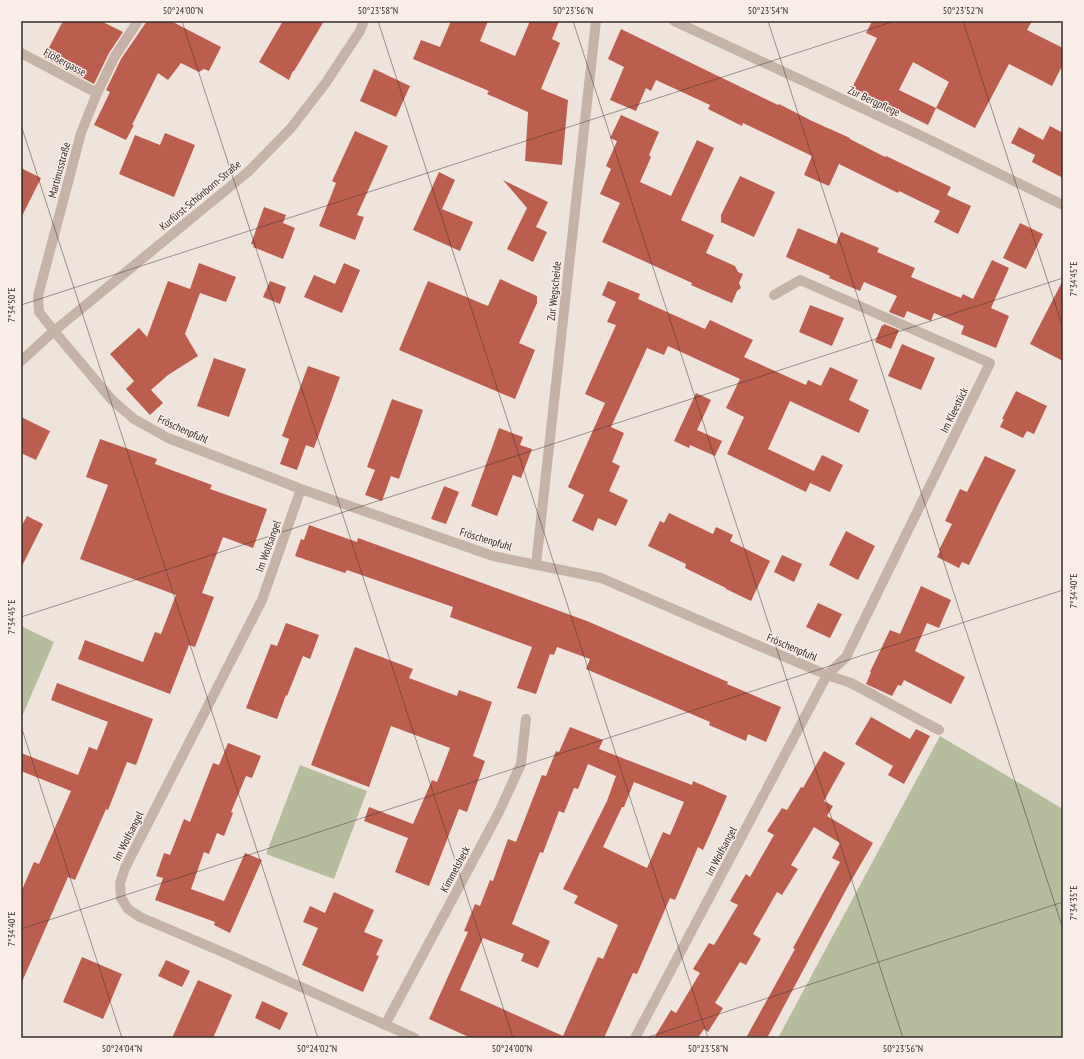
<svg xmlns="http://www.w3.org/2000/svg" width="1084" height="1059" font-family="'PT Sans Narrow',sans-serif">
<rect width="100%" height="100%" fill="#efe4db"/>
<path fill="#b5bd9d" d="M 21,626 L 54,642 L 21,719 Z
M 940,736 L 1063,809 L 1063,1038 L 778,1038 Z
M 300,765 L 367,791 L 334,879 L 266,854 Z"/>
<path fill="#bb5e4e" fill-rule="evenodd" d="M 63,21 L 101,21 L 123,32 L 109,53 L 94,84 L 44,57 Z
M 147,21 L 171,21 L 221,47 L 209,71 L 204,69 L 199,72 L 181,63 L 168,80 L 158,73 L 132,125 L 134,125 L 126,140 L 94,125 L 110,92 L 106,90 L 121,59 Z
M 283,21 L 324,21 L 294,71 L 293,71 L 289,80 L 259,62 Z
M 451,21 L 488,21 L 480,41 L 515,56 L 530,21 L 559,21 L 552,39 L 560,43 L 541,89 L 568,100 L 562,165 L 525,161 L 528,112 L 487,94 L 489,91 L 413,59 L 421,40 L 440,47 Z
M 872,21 L 1032,21 L 1027,30 L 1063,48 L 1063,64 L 1052,86 L 1009,64 L 975,128 L 936,108 L 928,125 L 852,88 L 877,38 L 866,33 ZM 913,62 L 949,82 L 936,108 L 899,90 Z
M 621,29 L 778,105 L 779,104 L 812,121 L 850,138 L 850,139 L 885,157 L 886,156 L 951,187 L 947,195 L 971,206 L 958,234 L 934,222 L 940,211 L 899,191 L 898,193 L 839,164 L 829,186 L 804,175 L 812,156 L 743,123 L 742,126 L 708,109 L 710,105 L 656,80 L 651,91 L 646,88 L 636,111 L 610,100 L 624,67 L 608,59 Z
M 374,69 L 410,86 L 396,117 L 360,101 Z
M 621,115 L 659,132 L 649,155 L 651,157 L 640,182 L 671,196 L 697,140 L 714,148 L 681,220 L 714,235 L 706,253 L 735,266 L 738,272 L 743,274 L 739,283 L 741,288 L 737,291 L 732,303 L 691,285 L 692,283 L 602,242 L 620,203 L 600,194 L 611,169 L 606,166 L 617,141 L 610,138 Z
M 1050,126 L 1063,133 L 1063,178 L 1032,162 L 1035,155 L 1011,143 L 1019,127 L 1043,140 Z
M 355,131 L 388,146 L 357,215 L 364,217 L 355,240 L 319,226 L 336,183 L 332,181 Z
M 165,133 L 195,145 L 174,197 L 119,174 L 135,135 L 160,145 Z
M 21,168 L 41,178 L 21,218 Z
M 439,172 L 455,180 L 442,209 L 473,222 L 460,251 L 413,230 Z
M 740,176 L 775,192 L 754,237 L 721,222 L 721,215 Z
M 503,180 L 548,202 L 536,227 L 547,232 L 533,262 L 507,249 L 527,208 Z
M 264,207 L 286,215 L 283,223 L 295,228 L 283,259 L 253,247 L 254,245 L 251,244 Z
M 1020,223 L 1043,234 L 1026,269 L 1003,258 Z
M 798,228 L 836,244 L 841,232 L 879,248 L 877,252 L 915,268 L 911,277 L 961,298 L 963,294 L 973,299 L 992,260 L 1009,268 L 991,308 L 1009,316 L 996,348 L 961,334 L 964,326 L 934,313 L 931,321 L 907,311 L 904,318 L 889,312 L 897,296 L 864,282 L 860,291 L 829,278 L 830,276 L 786,257 Z
M 199,263 L 236,277 L 226,302 L 200,293 L 185,334 L 198,356 L 168,375 L 151,390 L 163,403 L 150,415 L 126,389 L 134,381 L 110,354 L 139,328 L 147,337 L 168,281 L 190,289 Z
M 344,263 L 360,270 L 342,313 L 304,297 L 314,275 L 335,284 Z
M 500,279 L 537,296 L 537,303 L 519,343 L 535,350 L 515,399 L 399,350 L 428,281 L 488,306 Z
M 1063,280 L 1063,361 L 1030,344 Z
M 270,281 L 286,287 L 280,304 L 263,297 Z
M 608,281 L 640,294 L 638,299 L 705,329 L 710,320 L 753,340 L 744,357 L 806,385 L 808,380 L 821,386 L 830,367 L 858,380 L 849,400 L 869,410 L 859,433 L 790,401 L 768,449 L 814,471 L 822,455 L 843,465 L 830,492 L 810,483 L 806,492 L 727,454 L 744,417 L 726,408 L 740,379 L 668,346 L 664,355 L 647,348 L 611,427 L 624,433 L 612,462 L 620,466 L 609,491 L 628,500 L 616,526 L 598,518 L 593,531 L 572,521 L 584,495 L 568,487 L 605,403 L 585,394 L 616,325 L 607,322 L 616,302 L 602,295 Z
M 810,305 L 844,318 L 832,346 L 799,332 Z
M 884,324 L 899,330 L 891,349 L 875,342 L 882,325 L 883,326 Z
M 902,344 L 935,358 L 921,390 L 888,376 Z
M 214,358 L 246,369 L 229,417 L 197,406 Z
M 308,366 L 340,377 L 314,448 L 306,445 L 297,470 L 280,464 L 289,439 L 282,436 Z
M 1016,391 L 1047,406 L 1034,434 L 1027,431 L 1023,438 L 1000,427 L 1004,419 L 1002,419 Z
M 696,393 L 711,400 L 697,430 L 722,441 L 715,456 L 690,445 L 689,448 L 674,441 Z
M 392,399 L 423,410 L 399,479 L 391,476 L 382,501 L 365,495 L 375,470 L 367,467 Z
M 21,417 L 50,431 L 36,460 L 21,453 Z
M 499,428 L 523,437 L 520,445 L 532,449 L 521,478 L 513,475 L 497,516 L 471,506 Z
M 100,439 L 157,459 L 155,464 L 212,485 L 210,489 L 267,509 L 253,548 L 223,537 L 202,593 L 214,597 L 195,647 L 189,645 L 170,694 L 78,659 L 85,640 L 143,662 L 155,632 L 161,634 L 176,595 L 80,559 L 108,485 L 86,477 Z
M 985,456 L 1016,470 L 1001,499 L 969,565 L 962,562 L 959,568 L 937,557 L 940,551 L 939,550 L 952,524 L 945,521 L 960,489 L 967,492 Z
M 444,486 L 459,492 L 446,524 L 431,519 Z
M 669,513 L 713,534 L 716,527 L 733,535 L 730,541 L 770,561 L 751,601 L 726,589 L 726,588 L 685,568 L 686,564 L 648,546 L 660,521 L 664,523 Z
M 27,516 L 43,524 L 21,568 L 21,527 Z
M 309,525 L 357,542 L 358,538 L 587,621 L 728,682 L 727,684 L 781,707 L 766,742 L 748,734 L 746,741 L 709,725 L 710,722 L 586,669 L 590,659 L 557,647 L 554,655 L 550,654 L 536,694 L 517,688 L 532,647 L 450,617 L 453,607 L 347,570 L 345,573 L 295,556 L 301,539 L 304,540 Z
M 846,531 L 875,546 L 858,580 L 829,565 Z
M 782,555 L 802,564 L 794,582 L 774,572 Z
M 921,586 L 951,600 L 939,628 L 927,623 L 915,651 L 965,677 L 951,704 L 904,680 L 901,686 L 898,685 L 892,696 L 866,684 L 871,672 L 870,672 L 890,630 L 900,634 Z
M 818,603 L 842,614 L 830,638 L 806,627 Z
M 286,623 L 319,635 L 310,659 L 303,656 L 287,696 L 286,695 L 277,719 L 246,708 L 271,644 L 277,646 Z
M 355,647 L 413,669 L 409,678 L 457,696 L 459,690 L 492,702 L 473,756 L 485,761 L 467,812 L 459,809 L 429,886 L 395,872 L 408,838 L 364,821 L 369,807 L 413,824 L 432,780 L 437,782 L 450,748 L 391,726 L 369,787 L 311,765 Z
M 57,683 L 153,719 L 136,765 L 127,762 L 108,810 L 106,809 L 75,880 L 68,877 L 21,984 L 21,892 L 34,862 L 39,864 L 71,791 L 21,771 L 21,753 L 78,775 L 89,747 L 97,750 L 108,722 L 51,700 Z
M 871,717 L 910,739 L 916,729 L 930,736 L 904,784 L 888,775 L 893,766 L 855,744 Z
M 570,727 L 603,740 L 599,749 L 692,785 L 693,781 L 727,796 L 703,850 L 698,847 L 675,900 L 670,898 L 637,974 L 633,973 L 604,1038 L 471,1038 L 429,1019 L 468,932 L 464,931 L 475,904 L 480,906 L 490,880 L 493,881 L 508,839 L 516,842 L 542,775 L 546,776 L 556,751 L 559,752 ZM 588,764 L 616,776 L 607,801 L 563,889 L 578,896 L 574,903 L 618,925 L 603,959 L 598,957 L 563,1036 L 460,990 L 483,938 L 524,954 L 521,961 L 538,968 L 550,941 L 512,924 L 540,852 L 543,853 L 559,811 L 564,813 L 574,788 L 578,789 ZM 634,782 L 684,802 L 670,835 L 663,832 L 647,868 L 603,847 L 622,807 L 624,807 Z
M 228,743 L 261,756 L 252,778 L 246,776 L 231,812 L 233,813 L 224,836 L 217,833 L 209,854 L 204,852 L 191,889 L 224,901 L 245,853 L 262,860 L 230,933 L 214,925 L 215,922 L 155,900 L 163,878 L 156,876 L 164,853 L 170,855 L 184,819 L 190,822 L 213,763 L 219,765 Z
M 824,751 L 845,763 L 824,801 L 833,806 L 827,816 L 873,843 L 847,888 L 767,1038 L 746,1038 L 795,949 L 793,948 L 840,862 L 832,858 L 840,843 L 814,827 L 791,865 L 798,869 L 782,895 L 777,892 L 753,934 L 761,939 L 746,965 L 740,962 L 715,1003 L 723,1008 L 708,1032 L 704,1029 L 698,1038 L 654,1038 L 671,1010 L 676,1013 L 700,973 L 693,969 L 709,943 L 714,945 L 738,905 L 730,901 L 746,874 L 750,877 L 774,835 L 767,831 L 782,808 L 787,810 L 801,787 L 803,788 Z
M 334,892 L 374,910 L 364,932 L 383,940 L 376,955 L 379,956 L 363,992 L 302,965 L 318,928 L 303,922 L 310,906 L 325,913 Z
M 82,957 L 122,974 L 103,1019 L 63,1002 Z
M 166,960 L 190,971 L 182,987 L 158,976 Z
M 198,980 L 232,995 L 213,1038 L 172,1038 Z
M 262,1001 L 288,1013 L 280,1030 L 255,1018 Z"/>
<g fill="none" stroke-linecap="round" stroke-linejoin="round">
<path stroke="#c6b3a8" stroke-width="10" d="M 138,21 L 115,56 L 97,93 L 81,133 L 38,296 L 39,312 L 54,331 L 112,400 L 134,419 L 168,438 L 301,489 L 493,556 L 601,578 L 827,675 L 851,683 L 939,730
M 674,21 L 924,137 L 1063,205
M 21,53 L 97,93
M 301,489 L 262,600 L 125,868 L 120,883 L 121,898 L 128,909 L 140,917 L 227,954 L 415,1038
M 536,565 L 596,21
M 385,1025 L 498,814 L 521,764 L 526,719
M 635,1038 L 827,675 L 846,657 L 990,363 L 800,280 L 774,295"/>
<path stroke="#c6b3a8" stroke-width="10" d="M 21,361 L 54,331 L 248,172 L 291,128 L 325,84 L 360,31 L 364,21"/>
</g>
<path fill="none" stroke="#342a28" stroke-width="1" stroke-opacity="0.45" d="M 182,21 L 513,1038M 378,21 L 708,1038M 573,21 L 903,1038M 768,21 L 1063,929M 963,21 L 1063,328M 21,125 L 318,1038M 21,305 L 895,21M 21,617 L 1063,278M 21,726 L 122,1038M 21,929 L 1063,590M 645,1038 L 1063,902"/>
<g text-anchor="middle" stroke-width="3" stroke-linejoin="round" paint-order="stroke">
<g font-size="11" fill="#342a28" stroke="#f8eee7">
<text transform="translate(65 62) rotate(28)" y="4">Flößergasse</text>
<text transform="translate(874 101) rotate(25)" y="4">Zur Bergpflege</text>
<text transform="translate(59 170) rotate(-75)" y="4">Martinusstraße</text>
<text transform="translate(200 195) rotate(-40)" y="4">Kurfürst-Schönborn-Straße</text>
<text transform="translate(554 291) rotate(-84)" y="4">Zur Wegscheide</text>
<text transform="translate(954 410) rotate(-64)" y="4">Im Kleestück</text>
<text transform="translate(183 429) rotate(24)" y="4">Fröschenpfuhl</text>
<text transform="translate(486 539) rotate(17)" y="4">Fröschenpfuhl</text>
<text transform="translate(268 546) rotate(-70)" y="4">Im Wolfsangel</text>
<text transform="translate(792 647) rotate(23)" y="4">Fröschenpfuhl</text>
<text transform="translate(128 836) rotate(-63)" y="4">Im Wolfsangel</text>
<text transform="translate(721 851) rotate(-62)" y="4">Im Wolfsangel</text>
<text transform="translate(455 869) rotate(-62)" y="4">Kimmelsheck</text>
</g>
</g>
<rect width="1084" height="1059" fill="none" stroke="#f8eee7" stroke-width="44"/>
<rect x="22" y="22" width="1040" height="1015" fill="none" stroke="#342a28" stroke-width="1.5"/>
<g font-size="10" text-anchor="middle" fill="#342a28">
<text x="183" y="14">50°24'00"N</text>
<text x="378" y="14">50°23'58"N</text>
<text x="573" y="14">50°23'56"N</text>
<text x="768" y="14">50°23'54"N</text>
<text x="963" y="14">50°23'52"N</text>
<text transform="translate(1073 279) rotate(-90)" y="4">7°34'45"E</text>
<text transform="translate(11 305) rotate(-90)" y="4">7°34'50"E</text>
<text transform="translate(1073 591) rotate(-90)" y="4">7°34'40"E</text>
<text transform="translate(11 617) rotate(-90)" y="4">7°34'45"E</text>
<text transform="translate(1073 903) rotate(-90)" y="4">7°34'35"E</text>
<text transform="translate(11 929) rotate(-90)" y="4">7°34'40"E</text>
<text x="122" y="1052">50°24'04"N</text>
<text x="317" y="1052">50°24'02"N</text>
<text x="512" y="1052">50°24'00"N</text>
<text x="708" y="1052">50°23'58"N</text>
<text x="903" y="1052">50°23'56"N</text>
</g>
</svg>
